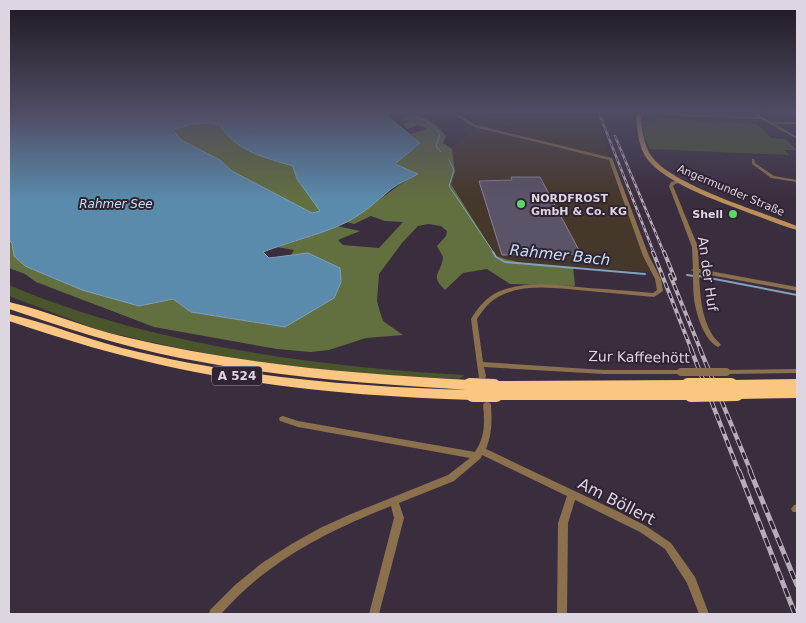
<svg xmlns="http://www.w3.org/2000/svg" width="806" height="623" font-family="'DejaVu Sans',sans-serif">
<rect width="100%" height="100%" fill="#3a2d3e"/>
<path fill="#453729" d="M 491,113 L 593,113 L 650,272 L 521,263 L 496,256 L 451,183 L 455,172 L 452,149 Z"/>
<path fill="#4a552c" d="M 656,118 L 757,124 L 771,138 L 785,139 L 797,150 L 784,150 L 790,155 L 650,149 L 645,139 L 642,121 L 656,122 Z
M 9,285 C 146,344 317,367 465,375 L 459,379 L 366,374 L 262,363 L 183,349 L 101,331 L 9,296 Z"/>
<path fill="#626f3f" d="M 395,113 C 419,113 431,117 446,136 L 443,143 L 452,149 L 455,172 L 451,184 L 496,256 L 521,263 L 573,267 L 575,286 L 510,284 L 487,269 L 463,273 L 445,290 C 429,274 441,275 443,257 L 437,246 L 446,236 L 447,231 L 441,226 L 428,224 L 418,226 L 402,243 L 379,274 L 377,301 L 380,312 L 383,321 L 403,335 L 366,338 L 329,350 L 311,352 L 277,349 L 154,327 L 36,282 L 25,274 L 9,268 L 9,240 L 12,243 L 14,256 L 139,306 L 173,299 L 191,312 L 285,327 L 308,253 L 291,255 L 294,250 L 277,247 L 315,235 L 337,226 L 360,231 L 338,240 L 343,245 L 379,248 L 403,222 L 385,221 L 371,216 L 354,224 L 347,222 C 372,207 392,188 417,174 L 394,164 L 420,143 L 411,134 L 426,129 L 423,126 L 417,125 L 408,129 L 402,124 L 414,121 L 398,119 L 409,117 Z
M 211,123 L 220,125 C 235,151 266,158 293,166 L 297,179 L 321,211 L 312,213 L 232,171 L 220,160 L 181,140 L 173,130 L 192,124 Z"/>
<path fill="#5a8bac" stroke="#81a1bc" fill-rule="evenodd" d="M 9,113 L 384,113 L 420,143 L 395,164 L 418,174 C 409,179 399,183 391,189 C 376,202 365,212 347,222 C 320,235 291,241 263,252 L 269,258 L 308,253 L 340,268 L 341,282 L 334,298 L 285,327 L 191,312 L 173,299 L 139,306 L 82,290 L 25,266 L 14,256 L 12,243 L 9,240 ZM 211,123 L 220,125 C 235,151 266,158 293,166 L 297,179 L 320,211 L 312,213 L 232,171 L 220,160 L 181,140 L 173,130 L 192,124 Z"/>
<g fill="none" stroke-linecap="round" stroke-linejoin="round">
<path stroke="#81a1bc" stroke-width="1" d="M 407,113 C 420,118 432,122 440,134 L 436,146 L 441,152
M 449,160 L 454,170 L 449,186 L 494,253"/>
<path stroke="#81a1bc" stroke-width="2" d="M 493,252 L 496,257 L 505,262 L 645,274
M 687,275 L 694,276
M 699,276 L 797,295"/>
</g>
<path fill="#5b5367" stroke="#8b8197" d="M 511,177 L 540,177 L 581,254 L 502,255 L 479,181 L 512,180 Z"/>
<g fill="none" stroke-linecap="round" stroke-linejoin="round">
<path fill="#8b704d" fill-rule="evenodd" d="M 452,113 L 456,113 L 476,125 L 612,158 L 649,256 L 661,279 L 663,291 L 654,297 C 632,295 611,293 589,291 C 560,289 525,282 498,297 C 489,302 483,310 477,319 L 483,362 L 604,370 L 684,370 L 685,372 L 684,374 L 604,374 L 484,367 L 486,376 L 485,378 L 479,378 L 477,364 L 471,319 C 477,309 484,300 494,294 C 522,279 557,285 588,288 C 610,289 631,291 653,293 L 657,290 L 655,279 L 643,256 L 609,160 L 474,127 Z
M 751,113 L 755,113 L 771,122 L 797,122 L 797,124 L 775,124 L 797,137 L 797,139 L 761,119 L 680,116 L 678,115 L 680,114 L 757,117 Z
M 752,159 L 754,159 L 755,163 L 774,176 L 797,180 L 797,182 L 771,178 L 752,164 Z
M 680,180 L 682,181 L 682,182 L 675,184 L 673,186 L 698,247 L 699,269 L 797,287 L 797,291 L 699,273 C 700,295 701,317 713,336 C 715,339 719,342 721,345 L 718,347 C 704,340 696,314 694,299 C 693,290 693,281 693,271 L 691,270 L 693,269 L 692,247 L 669,186 L 671,182 Z
M 797,369 L 797,373 L 726,374 L 723,374 L 722,372 L 723,370 L 726,370 Z
M 487,402 L 490,403 L 491,405 C 492,421 492,434 486,449 L 619,512 L 646,526 L 671,543 L 695,577 L 709,614 L 699,614 L 687,583 L 665,549 L 640,532 L 575,500 L 568,523 L 567,614 L 557,614 L 558,523 L 567,496 L 482,455 L 481,458 L 454,481 L 399,503 L 404,518 L 379,614 L 369,614 L 394,518 L 391,506 C 349,523 306,542 269,570 C 251,583 236,598 221,614 L 209,614 L 210,610 L 235,585 L 262,563 L 290,545 L 320,528 L 351,514 L 448,475 L 470,458 L 298,427 L 280,421 L 279,419 L 280,417 L 283,416 L 298,421 L 475,452 C 485,437 485,422 483,405 L 484,403 Z
M 797,504 L 797,512 L 793,512 L 791,509 L 794,505 Z"/>
<path fill="#bc9159" fill-rule="evenodd" d="M 636,113 L 640,113 C 642,127 643,145 652,157 C 674,186 762,212 797,226 L 797,230 C 784,227 771,221 757,216 C 727,204 669,186 648,160 C 638,148 637,128 636,113 Z"/>
<path fill="#fbc681" fill-rule="evenodd" d="M 9,302 C 48,311 85,328 125,337 C 238,364 354,374 470,380 L 475,382 L 477,385 L 475,388 L 470,390 C 373,384 276,377 180,358 C 121,346 65,328 9,309 Z
M 9,314 C 47,323 84,338 122,348 C 237,377 355,387 473,390 L 478,392 L 480,395 L 478,398 L 473,400 C 374,397 277,389 180,369 C 122,357 65,340 9,321 Z
M 797,379 L 797,398 L 737,399 L 732,397 L 730,394 L 732,391 L 736,390 L 726,388 L 724,385 L 726,382 L 731,380 Z
M 688,380 L 693,382 L 695,385 L 693,388 L 688,390 L 564,390 L 691,390 L 696,392 L 698,395 L 696,398 L 691,400 L 496,400 L 491,398 L 489,395 L 495,391 L 489,389 L 487,386 L 489,383 L 494,381 Z"/>
<defs>
<path id="rail-far3" d="M 599,113 L 654,253
M 615,136 L 664,253"/>
<path id="rail-far2" d="M 653,252 L 692,351
M 664,252 L 675,279
M 670,275 L 701,351"/>
<path id="rail-far1" d="M 691,349 L 739,472
M 700,349 L 751,472"/>
<path id="rail" d="M 739,471 L 795,614
M 750,471 L 797,585"/>
</defs>
<use href="#rail-far3" stroke="#b6adb9" stroke-width="2.5"/>
<use href="#rail-far2" stroke="#b6adb9" stroke-width="4"/>
<use href="#rail-far1" stroke="#b6adb9" stroke-width="4.5"/>
<use href="#rail" stroke="#b6adb9" stroke-width="5"/>
<use href="#rail-far3" stroke="#2f2334" stroke-width="1" stroke-dasharray="4" stroke-linecap="butt"/>
<use href="#rail-far2" stroke="#2f2334" stroke-width="2" stroke-dasharray="5.5" stroke-linecap="butt"/>
<use href="#rail-far1" stroke="#2f2334" stroke-width="2.5" stroke-dasharray="7" stroke-linecap="butt"/>
<use href="#rail" stroke="#2f2334" stroke-width="3" stroke-dasharray="9" stroke-linecap="butt"/>
<path stroke="#8b704d" stroke-width="8" d="M 681,372 L 726,372"/>
<path stroke="#fbc681" stroke-width="14" d="M 470,385 L 494,386
M 688,385 L 731,385
M 473,395 L 496,395
M 691,395 L 737,394"/>
</g>
<linearGradient id="sky" x2="0" y2="1"><stop stop-color="#201922"/><stop offset="0.56" stop-color="#4f4c63"/><stop offset="1" stop-color="#4f4c63" stop-opacity="0"/></linearGradient>
<rect width="806" height="200" fill="url(#sky)"/>
<g fill="#5cd56d" stroke="#2f2334" stroke-width="2">
<circle cx="521" cy="204" r="5"/>
<circle cx="733" cy="214" r="5"/>
</g>
<g text-anchor="middle" stroke-width="4" stroke-linejoin="round" paint-order="stroke">
<g font-size="11" fill="#ddd5e0" stroke="#2f2334">
<text transform="translate(731 190) rotate(23)" y="4">Angermunder Straße</text>
</g>
<g font-size="11" font-weight="bold" fill="#ddd5e0" stroke="#2f2334" text-anchor="start">
<text x="531" y="202">NORDFROST<tspan x="531" dy="13">GmbH &amp; Co. KG</tspan></text>
<text x="723" y="218" text-anchor="end">Shell</text>
</g>
<g font-size="12" font-style="italic" fill="#c3e0f4" stroke="#2f2334">
<text x="116" y="208">Rahmer See</text>
</g>
<rect fill="#2f2334" stroke="#a9a0ac" stroke-width="1" x="212" y="366.5" width="50" height="19" rx="4"/>
<g font-size="12" font-weight="bold" fill="#ddd5e0">
<text x="237" y="380">A 524</text>
</g>
<g font-size="14" fill="#ddd5e0" stroke="#2f2334">
<text transform="translate(708 274) rotate(82)" y="5">An der Huf</text>
<text transform="translate(639 357) rotate(1)" y="5">Zur Kaffeehött</text>
</g>
<g font-size="15" font-style="italic" fill="#c3e0f4" stroke="#2f2334">
<text transform="translate(560 255) rotate(6)" y="5">Rahmer Bach</text>
</g>
<g font-size="16" fill="#ddd5e0" stroke="#2f2334">
<text transform="translate(617 501) rotate(27)" y="6">Am Böllert</text>
</g>
</g>
<rect width="806" height="623" fill="none" stroke="#ddd5e0" stroke-width="20"/>
</svg>
